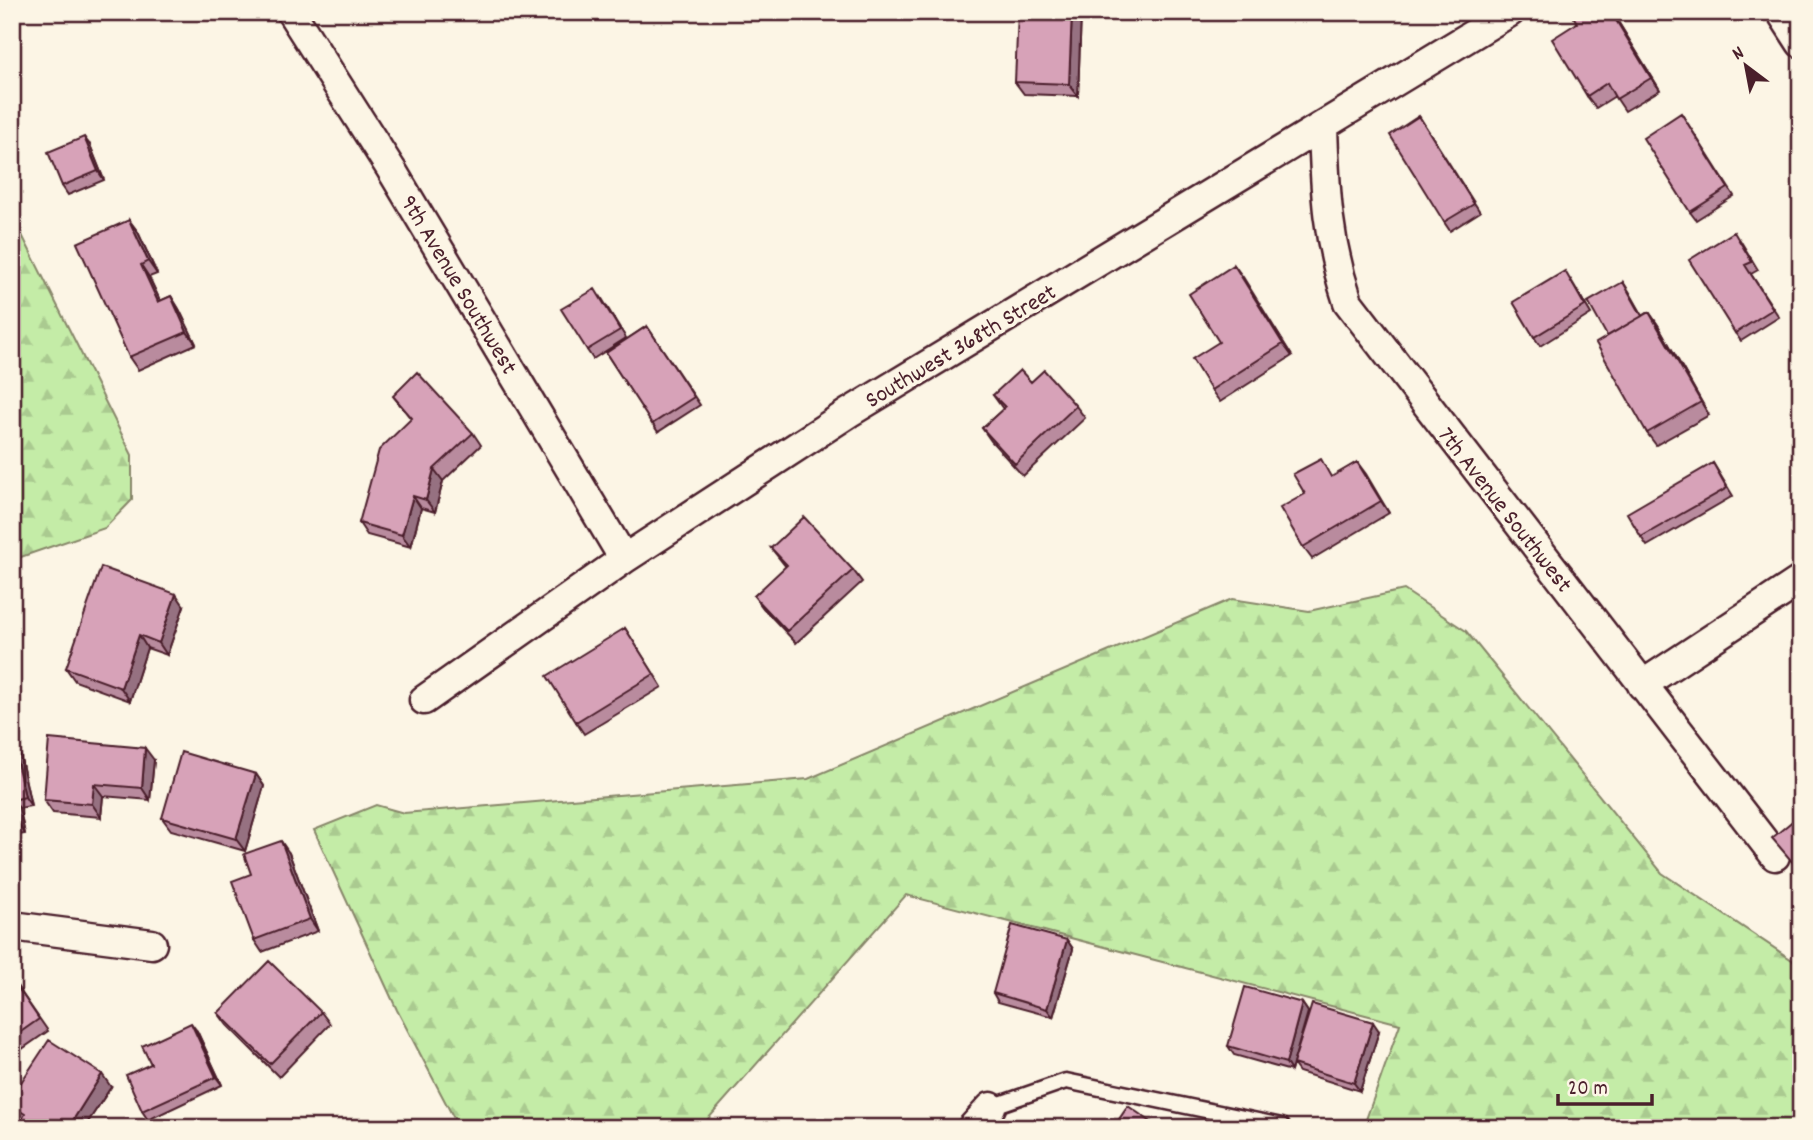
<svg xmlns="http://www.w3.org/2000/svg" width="1813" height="1140" font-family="Dekko,sans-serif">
<defs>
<pattern id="forest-firs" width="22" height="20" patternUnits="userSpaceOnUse" patternTransform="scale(1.75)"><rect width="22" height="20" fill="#c4eca7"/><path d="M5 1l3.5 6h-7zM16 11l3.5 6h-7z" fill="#aaca90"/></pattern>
</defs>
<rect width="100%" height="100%" fill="#fcf5e5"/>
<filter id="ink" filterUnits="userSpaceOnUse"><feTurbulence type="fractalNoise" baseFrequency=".0143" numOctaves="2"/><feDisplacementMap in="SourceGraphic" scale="14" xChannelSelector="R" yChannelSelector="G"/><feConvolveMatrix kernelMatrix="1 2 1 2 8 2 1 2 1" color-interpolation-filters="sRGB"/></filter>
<g filter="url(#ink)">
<path fill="url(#forest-firs)" stroke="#878669" stroke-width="2" d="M 12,215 L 132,455 L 132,500 L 105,528 L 12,560 Z
M 1404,590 L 1466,631 L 1662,873 L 1801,966 L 1801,1128 L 1363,1128 L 1400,1024 L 906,895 L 700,1128 L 459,1128 L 397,1010 L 314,830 L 376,805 L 404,813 L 808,779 L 1232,599 L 1309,611 Z"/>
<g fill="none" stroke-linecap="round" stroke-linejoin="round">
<defs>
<path id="lane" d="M 991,1107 L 1066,1081 L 1282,1126"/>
<path id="street" d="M 291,12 L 391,169 L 624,559
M 1781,12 L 1801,43
M 1323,126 C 1325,191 1327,239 1348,302 L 1775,856
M 1642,685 L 1801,580
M 424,700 L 624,559 L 850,412 L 1510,12
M 12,926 L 152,944
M 972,1128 L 991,1107"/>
</defs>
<use href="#lane" stroke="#4a1f2b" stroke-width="19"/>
<use href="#street" stroke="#4a1f2b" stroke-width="33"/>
<use href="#lane" stroke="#fcf5e5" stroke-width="14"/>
<use href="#street" stroke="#fcf5e5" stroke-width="28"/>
</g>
<path fill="#b98b9e" stroke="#4a1f2b" stroke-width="2" d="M 1081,12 L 1078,96 L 1024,94 L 1015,82 Z
M 1578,12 L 1612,12 L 1660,90 L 1625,111 L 1615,96 L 1596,108 L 1587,96 L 1577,23 Z
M 1681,113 L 1734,196 L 1696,220 L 1690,212 Z
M 1419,116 L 1480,212 L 1450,231 L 1444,222 Z
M 90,145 L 104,180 L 68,195 L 62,186 Z
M 129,220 L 138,232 L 157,274 L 149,277 L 160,301 L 171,296 L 179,309 L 196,344 L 138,370 L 129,357 Z
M 1740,240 L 1758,270 L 1751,274 L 1779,317 L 1741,341 L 1735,333 Z
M 1234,265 L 1292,356 L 1220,402 L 1211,390 L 1219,342 Z
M 1571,280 L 1591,314 L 1540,346 L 1534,337 Z
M 1623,282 L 1643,316 L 1649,312 L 1658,325 L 1709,415 L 1656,445 L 1647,433 L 1607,336 Z
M 601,297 L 626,338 L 593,359 L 587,350 Z
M 647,326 L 700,405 L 658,432 L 606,353 Z
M 1031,382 L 1076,406 L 1085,418 L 1023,476 L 991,441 L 982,428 L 1003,409 L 993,395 Z
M 393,396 L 473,433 L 481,445 L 443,481 L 435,512 L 421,508 L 411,547 L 367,535 L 359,523 L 411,419 Z
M 1357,462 L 1389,513 L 1312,559 L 1303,547 L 1305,494 Z
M 1713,463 L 1733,496 L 1647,546 L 1641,537 Z
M 771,548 L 853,570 L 862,582 L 796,643 L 763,608 L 754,596 L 786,567 Z
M 184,606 L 167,655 L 147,648 L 130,701 L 75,681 L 66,668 Z
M 625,628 L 662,687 L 584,734 L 576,722 Z
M 12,742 L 19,750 L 31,806 L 19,808 L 25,834 L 12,836 Z
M 154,760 L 150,800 L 103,796 L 101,817 L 53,813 L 44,800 Z
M 256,774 L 264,786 L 245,851 L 171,830 L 162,818 Z
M 289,853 L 318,931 L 262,952 L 254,940 L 251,874 Z
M 1067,940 L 1073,949 L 1053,1017 L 998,1002 L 993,993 Z
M 12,979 L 48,1031 L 12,1056 Z
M 1302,1003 L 1308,1012 L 1296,1056 L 1379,1031 L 1360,1091 L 1299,1072 L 1293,1064 L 1291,1071 L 1234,1055 L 1228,1046 Z
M 321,1012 L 330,1024 L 279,1077 L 227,1025 L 218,1013 Z
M 197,1031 L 222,1085 L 148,1120 L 142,1111 L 151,1064 Z
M 111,1087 L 84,1128 L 17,1128 L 22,1119 L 16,1115 L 12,1109 L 12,1096 Z"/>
<path fill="#967181" stroke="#4a1f2b" stroke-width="2" d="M 1072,12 L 1081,12 L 1078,96 L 1069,84 Z
M 1611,12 L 1612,12 L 1660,90 L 1651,78 Z
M 84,137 L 90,145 L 104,180 L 98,171 Z
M 129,220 L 138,232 L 157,274 L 148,261 Z
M 141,265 L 149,277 L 167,315 L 158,302 Z
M 1234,265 L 1243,277 L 1292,356 L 1283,344 Z
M 1623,282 L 1629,291 L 1648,325 L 1642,316 Z
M 171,296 L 179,309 L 196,344 L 187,332 Z
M 1649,312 L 1658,325 L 1709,415 L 1701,402 Z
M 1357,462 L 1366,474 L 1389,513 L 1381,501 Z
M 434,469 L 443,481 L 435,512 L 426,500 Z
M 413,496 L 421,508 L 411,547 L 402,535 Z
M 176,594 L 184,606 L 167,655 L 159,643 Z
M 139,635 L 147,648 L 130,701 L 121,688 Z
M 13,742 L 19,750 L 31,806 L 25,797 Z
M 145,748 L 154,760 L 150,800 L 142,788 Z
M 256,774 L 264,786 L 245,851 L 236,839 Z
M 94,784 L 103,796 L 101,817 L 92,804 Z
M 13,800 L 19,808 L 25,834 L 19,825 Z
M 281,841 L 289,853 L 318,931 L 310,919 Z
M 1067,940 L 1073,949 L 1053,1017 L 1047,1009 Z
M 1302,1003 L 1308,1012 L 1291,1071 L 1286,1063 Z
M 1373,1022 L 1379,1031 L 1360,1091 L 1354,1083 Z
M 191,1023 L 197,1031 L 222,1085 L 216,1077 Z
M 102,1074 L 111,1087 L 84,1128 L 68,1128 Z"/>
<path fill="#d7a2b8" stroke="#4a1f2b" stroke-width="2" d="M 1018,12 L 1072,12 L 1069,84 L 1015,82 Z
M 1578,12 L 1611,12 L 1651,78 L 1616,99 L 1607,83 L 1587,96 L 1552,39 L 1577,23 L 1573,16 Z
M 1681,113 L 1728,188 L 1690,212 L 1643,138 Z
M 1419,116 L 1474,204 L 1444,222 L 1390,135 Z
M 84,137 L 98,171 L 62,186 L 48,152 Z
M 129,220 L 148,261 L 141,265 L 158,302 L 171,296 L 187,332 L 129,357 L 77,243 Z
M 1734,232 L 1752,262 L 1745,265 L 1773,309 L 1735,333 L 1689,260 Z
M 1234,265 L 1283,344 L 1211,390 L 1192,359 L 1219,342 L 1189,294 Z
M 1565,271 L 1585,306 L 1534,337 L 1513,302 Z
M 1623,282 L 1642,316 L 1607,336 L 1588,302 Z
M 595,289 L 620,330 L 587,350 L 561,309 Z
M 1649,312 L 1701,402 L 1647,433 L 1596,343 Z
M 647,326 L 694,397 L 652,424 L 606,353 Z
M 1020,370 L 1031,382 L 1044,370 L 1076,406 L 1015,464 L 982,428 L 1005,407 L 993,395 Z
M 417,372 L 473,433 L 434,469 L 426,500 L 413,496 L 402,535 L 359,523 L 379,450 L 412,418 L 393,396 Z
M 1321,459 L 1331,477 L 1357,462 L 1381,501 L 1303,547 L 1280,508 L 1305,494 L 1293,474 Z
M 1713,463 L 1727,488 L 1641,537 L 1627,513 Z
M 804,517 L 853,570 L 787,631 L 754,596 L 787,565 L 771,548 Z
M 101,567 L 176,594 L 159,643 L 139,635 L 121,688 L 66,668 Z
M 625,628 L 654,674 L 576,722 L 547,676 Z
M 49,739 L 145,748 L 142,788 L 94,784 L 92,804 L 44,800 Z
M 12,742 L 25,797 L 13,800 L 19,825 L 12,827 Z
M 181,752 L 256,774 L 236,839 L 162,818 Z
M 1801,814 L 1801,872 L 1772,838 Z
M 281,841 L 310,919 L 254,940 L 232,881 L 251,874 L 244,854 Z
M 1012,925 L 1067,940 L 1047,1009 L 993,993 Z
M 269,961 L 321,1012 L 270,1064 L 218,1013 Z
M 12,979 L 39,1019 L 12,1038 Z
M 1245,987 L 1302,1003 L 1286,1063 L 1228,1046 Z
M 1312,1004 L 1373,1022 L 1354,1083 L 1293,1064 Z
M 191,1023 L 216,1077 L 142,1111 L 126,1075 L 151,1064 L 142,1046 Z
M 49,1040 L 102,1074 L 68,1128 L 17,1128 L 25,1114 L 12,1106 L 12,1096 Z
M 1128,1106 L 1160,1128 L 1113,1128 Z"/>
</g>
<g text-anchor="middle" stroke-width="7" stroke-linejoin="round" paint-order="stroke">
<g font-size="24" fill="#4a1f2b" stroke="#fcf5e5">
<text transform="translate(460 284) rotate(59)" y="8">9th Avenue Southwest</text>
<text transform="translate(960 345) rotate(-31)" y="8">Southwest 368th Street</text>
<text transform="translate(1506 509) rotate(52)" y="8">7th Avenue Southwest</text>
</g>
</g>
<rect width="1813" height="1140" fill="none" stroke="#fcf5e5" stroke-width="42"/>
<rect x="21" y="21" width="1771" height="1098" fill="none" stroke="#4a1f2b" stroke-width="2.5" filter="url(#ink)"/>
<g transform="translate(1746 66) rotate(328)" stroke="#fcf5e5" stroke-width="5" paint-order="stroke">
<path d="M0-5L12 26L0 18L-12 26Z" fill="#4a1f2b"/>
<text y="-10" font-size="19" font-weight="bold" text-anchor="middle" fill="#4a1f2b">N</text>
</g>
<path d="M1558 1094v10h94v-10" fill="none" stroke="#4a1f2b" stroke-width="3.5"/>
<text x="1568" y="1094" font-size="21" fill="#4a1f2b" stroke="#fcf5e5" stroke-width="5" paint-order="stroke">20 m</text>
</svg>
